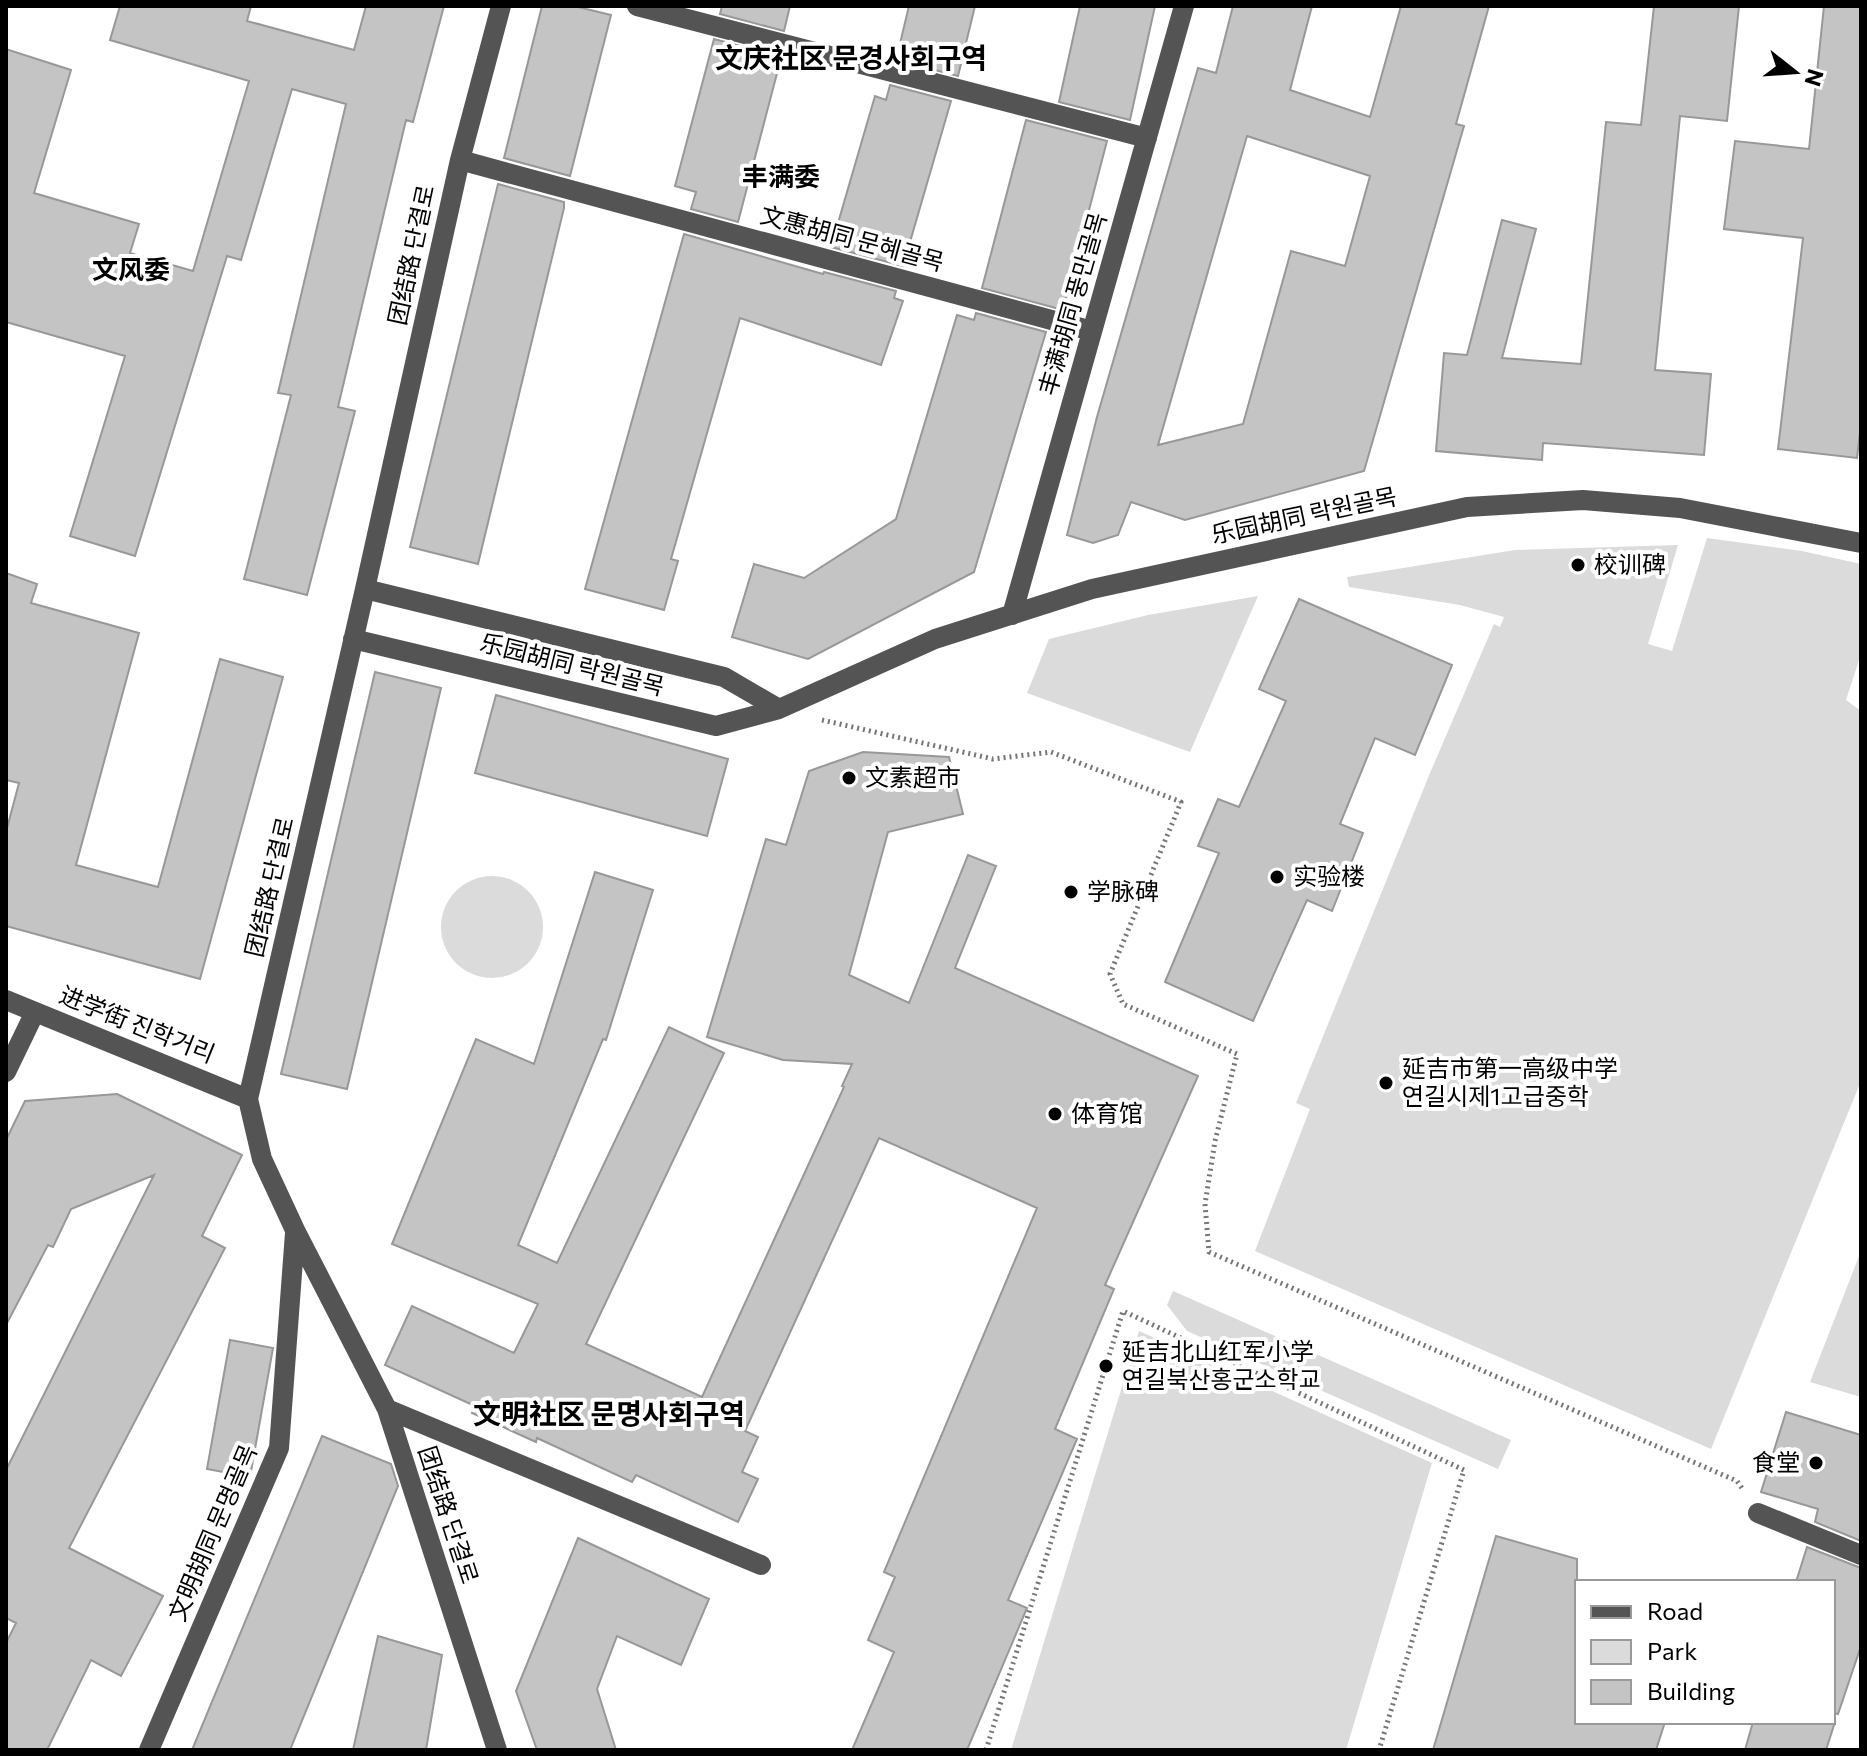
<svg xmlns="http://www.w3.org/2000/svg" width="1867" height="1756" font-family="Commissioner,'Noto Sans SC','Noto Sans KR',sans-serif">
<rect width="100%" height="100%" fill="#fff"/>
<path fill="#dbdbdb" d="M 1707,538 L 1802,551 L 1861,564 L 1861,654 L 1846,700 L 1861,711 L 1861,1081 L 1711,1449 L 1255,1251 L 1310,1109 L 1296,1103 L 1430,773 L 1494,624 L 1500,627 L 1504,617 L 1460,605 L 1349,587 L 1347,577 L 1515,550 L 1678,545 L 1648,644 L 1672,651 Z
M 1258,596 L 1190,752 L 1027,693 L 1049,639 L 1148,615 Z
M441 927a51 51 0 1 1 102 0a51 51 0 1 1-102 0Z
M 1861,1251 L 1861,1397 L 1810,1382 Z
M 1173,1291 L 1511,1440 L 1498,1469 L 1187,1331 L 1167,1305 Z
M 1139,1331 L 1432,1463 L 1346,1750 L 1011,1750 Z"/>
<path fill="#c4c4c4" stroke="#989898" stroke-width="2" fill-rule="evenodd" d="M 120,6 L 251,6 L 247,21 L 354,50 L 366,6 L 444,6 L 413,122 L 406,120 L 338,407 L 355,411 L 307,595 L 244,579 L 291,395 L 278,393 L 346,104 L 292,89 L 241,260 L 227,256 L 135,556 L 70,536 L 125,356 L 6,322 L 6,49 L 71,70 L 34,193 L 139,224 L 130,253 L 193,271 L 249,81 L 110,40 Z
M 542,6 L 574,6 L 611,15 L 570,176 L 504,158 Z
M 722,6 L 790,6 L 784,31 L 720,14 Z
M 909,6 L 975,6 L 958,76 L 896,60 Z
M 1080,6 L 1155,6 L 1130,120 L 1059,102 Z
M 1233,6 L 1312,6 L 1290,90 L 1370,117 L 1401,6 L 1489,6 L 1456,124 L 1464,126 L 1364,471 L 1185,520 L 1131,502 L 1118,535 L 1093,543 L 1067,535 L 1097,417 L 1198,68 L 1216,73 ZM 1247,136 L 1370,176 L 1345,266 L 1291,251 L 1243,424 L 1158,445 Z
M 1654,6 L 1739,6 L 1727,121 L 1680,116 L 1655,370 L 1711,374 L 1704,455 L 1543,443 L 1542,460 L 1436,451 L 1444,353 L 1467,355 L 1502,220 L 1536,229 L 1502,358 L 1581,364 L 1606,122 L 1641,125 Z
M 1824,6 L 1861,6 L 1861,423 L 1857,458 L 1778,449 L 1803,238 L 1724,229 L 1735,141 L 1809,149 Z
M 714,39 L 778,56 L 777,61 L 780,62 L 738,222 L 691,209 L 696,192 L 675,186 Z
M 890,85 L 951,101 L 903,266 L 831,247 L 875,96 L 886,100 Z
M 1026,120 L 1107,141 L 1063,310 L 982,288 Z
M 498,184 L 564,202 L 564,208 L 478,564 L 410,547 Z
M 684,234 L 823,274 L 824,272 L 896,291 L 894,298 L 903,301 L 881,365 L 740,318 L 671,559 L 678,561 L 664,610 L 585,589 Z
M 976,313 L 1046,332 L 974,572 L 808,659 L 732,637 L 754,564 L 804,578 L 896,519 L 957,315 L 974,320 Z
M 6,573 L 37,584 L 31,603 L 139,633 L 76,865 L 158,887 L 220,659 L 283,677 L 200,979 L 6,926 L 6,832 L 19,783 L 6,780 Z
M 1299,599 L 1452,665 L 1415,755 L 1375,738 L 1340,824 L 1363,833 L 1332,911 L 1307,900 L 1253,1021 L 1165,982 L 1219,853 L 1198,846 L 1218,799 L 1239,807 L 1286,701 L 1259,689 Z
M 375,672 L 441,688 L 347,1089 L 281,1074 Z
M 496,695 L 728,759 L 707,836 L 475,773 Z
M 863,752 L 949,757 L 963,814 L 888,832 L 849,975 L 909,1003 L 968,855 L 996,866 L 955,968 L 1198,1076 L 1105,1285 L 1114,1289 L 1055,1429 L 1077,1439 L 1008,1600 L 1027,1608 L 967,1750 L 852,1750 L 894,1652 L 868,1640 L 895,1577 L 884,1572 L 1037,1208 L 879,1138 L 745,1431 L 758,1437 L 742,1472 L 758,1479 L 738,1522 L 636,1475 L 632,1482 L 537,1438 L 536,1442 L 472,1413 L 475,1406 L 385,1365 L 412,1306 L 514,1353 L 538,1304 L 392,1244 L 476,1039 L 534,1064 L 595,872 L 653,890 L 606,1040 L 603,1039 L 518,1245 L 557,1263 L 669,1027 L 724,1053 L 586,1344 L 702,1397 L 844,1087 L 842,1086 L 852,1064 L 783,1060 L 707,1037 L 766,839 L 786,845 L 809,771 Z
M 117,1094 L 242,1155 L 202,1236 L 225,1248 L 69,1548 L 163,1596 L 121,1676 L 91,1660 L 47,1750 L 6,1750 L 6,1643 L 16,1623 L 6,1618 L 6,1470 L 154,1175 L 71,1209 L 53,1247 L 48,1245 L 6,1325 L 6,1140 L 25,1101 Z
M 230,1340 L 273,1348 L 250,1477 L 207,1469 Z
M 1786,1412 L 1861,1435 L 1861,1541 L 1815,1522 L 1818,1509 L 1761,1492 Z
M 322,1436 L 391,1464 L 398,1486 L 290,1750 L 192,1750 Z
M 1496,1536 L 1577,1559 L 1577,1722 L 1665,1722 L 1656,1750 L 1433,1750 Z
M 578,1538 L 709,1599 L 681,1665 L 617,1636 L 597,1689 L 616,1750 L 537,1750 L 516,1691 Z
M 1807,1547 L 1861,1568 L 1861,1646 L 1838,1714 L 1833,1713 L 1833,1582 L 1796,1582 Z
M 378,1636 L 442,1655 L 426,1750 L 353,1750 Z
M 1753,1722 L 1835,1722 L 1826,1750 L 1745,1750 Z"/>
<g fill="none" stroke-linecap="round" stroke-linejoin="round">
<path stroke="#767676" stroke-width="5" stroke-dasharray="2 4" stroke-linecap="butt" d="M 822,720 L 993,759 L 1051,752 L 1181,802 L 1110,974 L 1123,1004 L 1237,1054 L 1215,1141 L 1205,1204 L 1209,1252 L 1737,1481 L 1744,1491
M 986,1750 L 1123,1311 L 1464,1470 L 1379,1750"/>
<path stroke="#545454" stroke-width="20" d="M 637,6 L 1147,138
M 460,160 L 1092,331
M 365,589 L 724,677 L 779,709
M 1012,615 L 1184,6
M 353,639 L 716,726 L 779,709 L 935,639 L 1092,589 L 1467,507 L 1583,500 L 1680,508 L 1861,543
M 6,1000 L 248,1099
M 6,1072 L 35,1012
M 387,1409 L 761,1565
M 1758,1513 L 1861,1555
M 149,1750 L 279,1448 L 295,1233
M 497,1750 L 387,1409 L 295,1230 L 262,1159 L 248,1099 L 365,589 L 460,160 L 501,6"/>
</g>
<g fill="#000" stroke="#fff" stroke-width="3">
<circle cx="1578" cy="565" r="8"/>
<circle cx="849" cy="778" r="8"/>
<circle cx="1277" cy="877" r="8"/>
<circle cx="1071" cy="892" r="8"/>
<circle cx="1386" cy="1083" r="8"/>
<circle cx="1055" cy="1114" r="8"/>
<circle cx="1106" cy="1366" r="8"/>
<circle cx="1816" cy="1463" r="8"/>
</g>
<g text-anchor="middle" stroke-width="8" stroke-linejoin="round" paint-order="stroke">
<g font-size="24" fill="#000" stroke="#fff">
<text transform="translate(852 239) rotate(15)" y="8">文惠胡同 문혜골목</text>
<text transform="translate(412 255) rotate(-78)" y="8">团结路 단결로</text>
<text transform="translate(1073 304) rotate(-74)" y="8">丰满胡同 풍만골목</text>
<text transform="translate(1304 516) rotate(-12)" y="8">乐园胡同 락원골목</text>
<text transform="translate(572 665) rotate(14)" y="8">乐园胡同 락원골목</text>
<text transform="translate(270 887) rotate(-77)" y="8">团结路 단결로</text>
<text transform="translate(137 1025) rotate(22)" y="8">进学街 진학거리</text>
<text transform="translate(448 1515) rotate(72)" y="8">团结路 단결로</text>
<text transform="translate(213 1533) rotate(-67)" y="8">文明胡同 문명골목</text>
</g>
<g font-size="24" fill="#000" stroke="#fff" text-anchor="start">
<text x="1594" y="573">校训碑</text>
<text x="865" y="786">文素超市</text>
<text x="1293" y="885">实验楼</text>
<text x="1087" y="900">学脉碑</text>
<text x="1402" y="1077">延吉市第一高级中学<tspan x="1402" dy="28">연길시제1고급중학</tspan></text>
<text x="1071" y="1122">体育馆</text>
<text x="1122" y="1360">延吉北山红军小学<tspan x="1122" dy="28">연길북산홍군소학교</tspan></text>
<text x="1800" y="1471" text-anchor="end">食堂</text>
</g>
<g font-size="26" font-weight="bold" fill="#000" stroke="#fff">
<text x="781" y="186">丰满委</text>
<text x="131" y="279">文风委</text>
</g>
<g font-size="28" font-weight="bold" fill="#000" stroke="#fff">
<text x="851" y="68">文庆社区 문경사회구역</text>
<text x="609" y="1424">文明社区 문명사회구역</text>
</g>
</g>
<rect width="1867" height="1756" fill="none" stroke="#000000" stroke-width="16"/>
<rect x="1575" y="1580" width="260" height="144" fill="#ffffff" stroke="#999999" stroke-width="2"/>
<rect x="1591" y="1606" width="40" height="12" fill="#545454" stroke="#999999" stroke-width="2"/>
<text x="1647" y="1620" font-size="24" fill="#000000">Road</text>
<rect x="1591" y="1640" width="40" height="24" fill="#dbdbdb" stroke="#999999" stroke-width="2"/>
<text x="1647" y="1660" font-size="24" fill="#000000">Park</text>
<rect x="1591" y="1680" width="40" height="24" fill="#c4c4c4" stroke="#999999" stroke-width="2"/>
<text x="1647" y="1700" font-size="24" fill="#000000">Building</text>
<g transform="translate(1795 72) rotate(107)" stroke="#ffffff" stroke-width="6" paint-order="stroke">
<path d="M0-6L14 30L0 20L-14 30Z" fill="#000000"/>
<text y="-12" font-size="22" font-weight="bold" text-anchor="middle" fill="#000000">N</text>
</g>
</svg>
